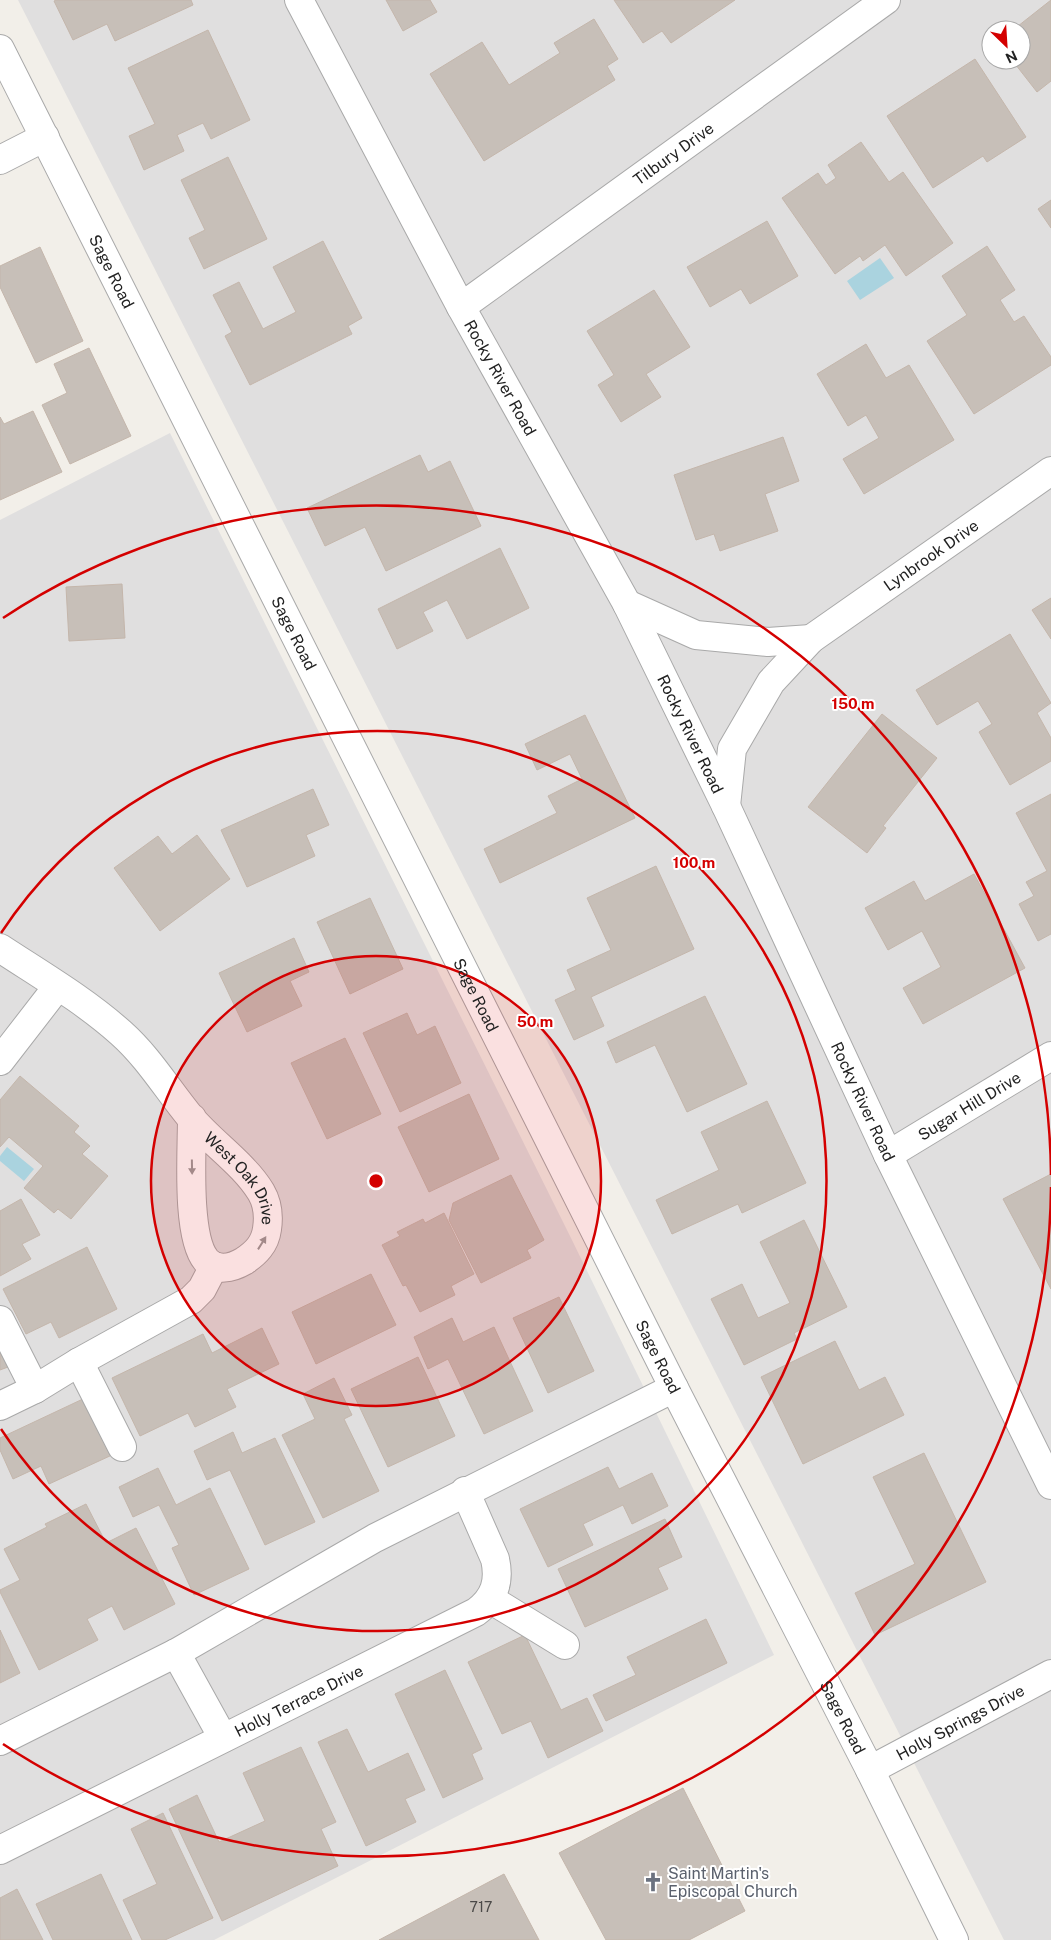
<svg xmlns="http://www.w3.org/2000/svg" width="1051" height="1940" font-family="'Public Sans',sans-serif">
<rect width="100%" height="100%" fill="#f2efe9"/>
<path fill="#e0dfdf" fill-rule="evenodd" d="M 18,0 L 1051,0 L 1051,1940 L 1004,1940 ZM 991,30 L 1021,30 L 1021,60 L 991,60 Z
M 170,433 L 572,1240 L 774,1655 L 214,1940 L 0,1940 L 0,520 Z"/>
<path fill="#aad3df" d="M 880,258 L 894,278 L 860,300 L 847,281 Z
M 7,1147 L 34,1169 L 24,1181 L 0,1161 L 0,1156 Z"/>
<path fill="#c7bfb8" stroke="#c4b6ab" d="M 56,0 L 191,0 L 193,5 L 115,41 L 107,24 L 73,40 L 54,1 Z
M 386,0 L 430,0 L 437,12 L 403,31 Z
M 614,0 L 735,0 L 671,43 L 662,31 L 643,43 Z
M 1051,0 L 1051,81 L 1037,92 L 1012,60 L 1021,60 L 1021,30 L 1013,30 Z
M 594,19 L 618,59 L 607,66 L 615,80 L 484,161 L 430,74 L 482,42 L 509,85 L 560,53 L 554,43 Z
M 208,30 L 250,120 L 211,139 L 203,123 L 177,135 L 184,151 L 144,170 L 129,136 L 155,124 L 128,68 Z
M 975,59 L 1026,137 L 987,162 L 983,156 L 933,188 L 887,116 Z
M 861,142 L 889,182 L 903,172 L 953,243 L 906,276 L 885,245 L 863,261 L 860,256 L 835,274 L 782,198 L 818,173 L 826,185 L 836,178 L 828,165 Z
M 228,157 L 267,239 L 204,269 L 189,238 L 205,230 L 181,180 Z
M 1051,200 L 1051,228 L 1038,209 Z
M 767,221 L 798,276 L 750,304 L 741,289 L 710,307 L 687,267 Z
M 323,241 L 362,318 L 348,326 L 352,334 L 250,385 L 225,336 L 232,332 L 213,295 L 239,282 L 263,329 L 296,312 L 273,267 Z
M 987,246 L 1015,290 L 1000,300 L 1014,322 L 1024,316 L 1051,357 L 1051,365 L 974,414 L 927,341 L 967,315 L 942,276 Z
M 40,247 L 83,341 L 36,363 L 0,287 L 0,266 Z
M 654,290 L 690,347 L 646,374 L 661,397 L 621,422 L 598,385 L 614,375 L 587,331 Z
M 866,344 L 886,378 L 909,365 L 954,440 L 864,494 L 843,459 L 879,438 L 866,415 L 848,426 L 817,374 Z
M 89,348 L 131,436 L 70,464 L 42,405 L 67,393 L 54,364 Z
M 33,411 L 62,472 L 0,500 L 0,417 L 4,424 Z
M 783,437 L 799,481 L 765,494 L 778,531 L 720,551 L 714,534 L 696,540 L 674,475 Z
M 420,455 L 428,472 L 450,461 L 481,526 L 386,571 L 365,527 L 325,546 L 307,508 Z
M 500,548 L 529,608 L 467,639 L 447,600 L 423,612 L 433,631 L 397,649 L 378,609 Z
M 122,584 L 125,638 L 69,641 L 66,587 Z
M 1051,598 L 1051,639 L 1032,610 Z
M 1010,634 L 1051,703 L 1037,713 L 1051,738 L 1051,761 L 1010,785 L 979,732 L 992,724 L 978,701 L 937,725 L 916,690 Z
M 882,714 L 937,758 L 883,826 L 886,828 L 867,853 L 808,807 Z
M 585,715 L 635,818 L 500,883 L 484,849 L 557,813 L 548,796 L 582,779 L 570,754 L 537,770 L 525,744 Z
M 313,789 L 329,825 L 306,835 L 315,856 L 247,887 L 221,830 Z
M 1051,794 L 1051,934 L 1038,941 L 1019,904 L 1034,896 L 1026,882 L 1047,871 L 1016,813 Z
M 197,835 L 230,879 L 160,931 L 114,868 L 158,836 L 172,854 Z
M 656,866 L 694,949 L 591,997 L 604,1026 L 574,1040 L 555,1000 L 576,990 L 567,970 L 611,950 L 587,898 Z
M 974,874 L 1025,968 L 923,1024 L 903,988 L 941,967 L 922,931 L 888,950 L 865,908 L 914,881 L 925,901 Z
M 370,898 L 403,969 L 350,994 L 317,922 Z
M 294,938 L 309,972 L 290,981 L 302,1006 L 247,1032 L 219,973 Z
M 705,996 L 747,1084 L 687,1112 L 655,1045 L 616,1063 L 607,1042 Z
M 407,1013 L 417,1035 L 435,1026 L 461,1083 L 400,1112 L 363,1033 Z
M 345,1038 L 381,1114 L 327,1139 L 291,1063 Z
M 20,1076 L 79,1126 L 74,1132 L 90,1146 L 82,1154 L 108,1176 L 71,1219 L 58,1209 L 54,1213 L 24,1188 L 43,1166 L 9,1137 L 0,1147 L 0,1100 Z
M 469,1094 L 499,1159 L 429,1192 L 398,1127 Z
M 767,1101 L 806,1183 L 742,1213 L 738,1204 L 672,1234 L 656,1200 L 719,1170 L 701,1132 Z
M 1051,1174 L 1051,1289 L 1003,1199 Z
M 511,1175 L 544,1240 L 527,1250 L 531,1258 L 481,1283 L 449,1220 L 453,1203 Z
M 21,1199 L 40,1235 L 22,1244 L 31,1259 L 0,1276 L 0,1211 Z
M 444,1213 L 474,1274 L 451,1286 L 455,1295 L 420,1312 L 406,1285 L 403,1286 L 382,1245 L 400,1236 L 397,1232 L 423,1219 L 425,1223 Z
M 804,1220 L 847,1307 L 794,1333 L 797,1339 L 744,1365 L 711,1299 L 742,1284 L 758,1318 L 790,1303 L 760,1242 Z
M 87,1247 L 117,1309 L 59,1338 L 51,1322 L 26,1334 L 3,1289 Z
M 371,1274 L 396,1325 L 316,1364 L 292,1312 Z
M 559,1297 L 594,1371 L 548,1393 L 513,1318 Z
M 452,1318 L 463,1342 L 494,1327 L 533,1411 L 484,1434 L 448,1359 L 428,1369 L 414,1337 Z
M 262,1328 L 279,1364 L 227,1389 L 236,1407 L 195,1427 L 188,1413 L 140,1436 L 112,1378 L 203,1334 L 212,1353 Z
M 835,1341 L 859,1390 L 885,1377 L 904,1415 L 803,1464 L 761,1377 Z
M 0,1350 L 8,1367 L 0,1370 Z
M 418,1357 L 455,1436 L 388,1467 L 351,1389 Z
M 334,1378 L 352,1415 L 344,1419 L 379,1491 L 323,1518 L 282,1435 L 315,1419 L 303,1394 Z
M 85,1398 L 112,1455 L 49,1484 L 41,1466 L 13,1479 L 0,1450 L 0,1438 Z
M 233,1432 L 242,1453 L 275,1438 L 315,1522 L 265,1545 L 230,1470 L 207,1480 L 194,1451 Z
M 924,1453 L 986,1582 L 875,1635 L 855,1593 L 915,1564 L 873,1477 Z
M 608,1467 L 619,1489 L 652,1473 L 668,1506 L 632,1524 L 623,1505 L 583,1524 L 593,1545 L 548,1567 L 520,1509 Z
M 158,1468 L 176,1505 L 210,1488 L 249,1569 L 194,1595 L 172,1548 L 179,1545 L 159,1505 L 133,1517 L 119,1487 Z
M 86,1504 L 106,1543 L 136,1528 L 175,1604 L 124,1630 L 112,1606 L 87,1619 L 98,1640 L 39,1670 L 0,1592 L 0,1590 L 20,1580 L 4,1549 L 47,1527 L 45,1524 Z
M 665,1519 L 682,1557 L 658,1568 L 668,1589 L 585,1627 L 558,1569 Z
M 706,1619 L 727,1663 L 606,1721 L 593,1695 L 636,1675 L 627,1657 Z
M 0,1630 L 20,1673 L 0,1683 Z
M 525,1635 L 561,1710 L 587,1698 L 603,1731 L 548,1758 L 531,1721 L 502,1734 L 468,1662 Z
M 445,1670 L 482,1749 L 472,1754 L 483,1779 L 443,1798 L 395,1694 Z
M 347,1729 L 368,1772 L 408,1753 L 425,1790 L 405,1799 L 416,1822 L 366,1846 L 318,1742 Z
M 301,1747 L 336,1822 L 321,1829 L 338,1866 L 222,1921 L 169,1809 L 197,1795 L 219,1842 L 265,1821 L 243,1773 Z
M 683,1788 L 745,1911 L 689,1940 L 606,1940 L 559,1853 Z
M 163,1813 L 213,1918 L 165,1940 L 142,1940 L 123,1900 L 157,1884 L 131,1829 Z
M 101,1874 L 132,1940 L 53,1940 L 36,1904 Z
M 504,1874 L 539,1940 L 379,1940 Z
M 17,1889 L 43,1940 L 0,1940 L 0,1898 Z"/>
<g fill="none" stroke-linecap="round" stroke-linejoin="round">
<defs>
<g id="minor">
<path id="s1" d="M 299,0 L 461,307 L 627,604 L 726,806 L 888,1155 L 1051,1485"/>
<path id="s2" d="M 0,49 L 674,1388 L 870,1770 L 954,1940"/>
<path d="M 0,160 L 45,137"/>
<path id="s3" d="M 461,307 L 886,0"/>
<path d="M 627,604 L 696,635 L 768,642 L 811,639"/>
<path id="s4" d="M 726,806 L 732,749 L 771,682 L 811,639 L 1051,471"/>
<path id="s5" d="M 0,948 C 41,975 84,1000 121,1033 C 149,1058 167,1089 191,1118 C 212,1143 244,1164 261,1192 C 268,1204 269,1216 267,1229 C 265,1244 256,1253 244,1261 C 232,1268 216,1272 206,1260 C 186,1236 192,1150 192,1118"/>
<path d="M 0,1061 L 58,986"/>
<path id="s6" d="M 888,1155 L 1051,1056"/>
<path d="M 0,1320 L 35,1389"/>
<path d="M 79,1362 L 122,1447"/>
<path d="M 0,1406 L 35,1389 L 79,1362 L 191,1300 L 202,1289 L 214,1266"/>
<path d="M 490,1599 L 565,1645"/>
<path d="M 176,1653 L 223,1738"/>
<path d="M 0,1741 L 176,1653 L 375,1538 L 674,1388"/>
<path id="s7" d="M 870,1770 L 1051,1674"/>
<path id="s8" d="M 0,1850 L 476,1612 C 495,1598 500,1581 495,1559 L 465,1491"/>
</g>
</defs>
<use href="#minor" stroke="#a9a9a9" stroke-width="30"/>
<use href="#minor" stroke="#fff" stroke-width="28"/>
</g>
<defs><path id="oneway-solid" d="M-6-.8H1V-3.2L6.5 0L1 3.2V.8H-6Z" transform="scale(1.25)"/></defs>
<g fill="#9c9c9c">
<use href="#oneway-solid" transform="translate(192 1167) rotate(89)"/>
<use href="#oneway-solid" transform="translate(262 1243) rotate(-58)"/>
</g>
<circle cx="376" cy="1181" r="225" fill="#d40000" fill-opacity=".12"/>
<g fill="none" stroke="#d40000" stroke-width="2.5">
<circle cx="376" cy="1181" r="225"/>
<path d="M1 933A450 450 0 1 1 1 1429"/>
<path d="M1051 1187A675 675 0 0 1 3 1744M3 618A675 675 0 0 1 1051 1175"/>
</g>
<defs>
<symbol id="church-bare" viewBox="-9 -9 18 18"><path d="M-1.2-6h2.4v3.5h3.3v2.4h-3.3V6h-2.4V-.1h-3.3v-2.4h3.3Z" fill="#6b7280" stroke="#fff" stroke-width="2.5" paint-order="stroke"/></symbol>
</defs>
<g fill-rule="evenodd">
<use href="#church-bare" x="639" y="1868" width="28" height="28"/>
</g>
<g text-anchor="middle" stroke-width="4" stroke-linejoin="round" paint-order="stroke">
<g font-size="14" fill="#4b4948">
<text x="481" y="1912">717</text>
</g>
<g font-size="16" fill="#222" stroke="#fff">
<text dy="6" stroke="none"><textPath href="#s3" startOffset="262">Tilbury Drive</textPath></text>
<text dy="6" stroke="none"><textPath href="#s2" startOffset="249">Sage Road</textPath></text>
<text dy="6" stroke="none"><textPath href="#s1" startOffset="428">Rocky River Road</textPath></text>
<text dy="6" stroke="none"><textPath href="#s4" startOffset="340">Lynbrook Drive</textPath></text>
<text dy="6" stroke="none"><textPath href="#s2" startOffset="654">Sage Road</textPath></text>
<text dy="6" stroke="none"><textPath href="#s1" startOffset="832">Rocky River Road</textPath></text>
<text dy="6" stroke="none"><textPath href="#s2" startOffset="1059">Sage Road</textPath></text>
<text dy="6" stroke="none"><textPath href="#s1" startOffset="1238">Rocky River Road</textPath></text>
<text dy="6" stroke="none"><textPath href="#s6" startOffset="95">Sugar Hill Drive</textPath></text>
<text dy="6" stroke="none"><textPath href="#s5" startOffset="338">West Oak Drive</textPath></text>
<text dy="6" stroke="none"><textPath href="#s2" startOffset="1464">Sage Road</textPath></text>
<text dy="6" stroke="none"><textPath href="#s8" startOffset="334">Holly Terrace Drive</textPath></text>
<text dy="6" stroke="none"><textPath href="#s2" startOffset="1869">Sage Road</textPath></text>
<text dy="6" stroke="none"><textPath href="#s7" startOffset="102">Holly Springs Drive</textPath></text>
</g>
<g font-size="16" fill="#5b616d" stroke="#fff" text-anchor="start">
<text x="668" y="1879">Saint Martin's<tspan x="668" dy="18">Episcopal Church</tspan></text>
</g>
</g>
<circle cx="376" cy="1181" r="8" fill="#d40000" stroke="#fff" stroke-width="2.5"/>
<g font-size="15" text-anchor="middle" font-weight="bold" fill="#d40000" stroke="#fff" stroke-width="4" stroke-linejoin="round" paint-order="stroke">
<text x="853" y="709">150 m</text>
<text x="694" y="868">100 m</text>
<text x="535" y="1027">50 m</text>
</g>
<g transform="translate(1006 45) rotate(155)"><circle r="24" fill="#ffffff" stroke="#a7a7a7"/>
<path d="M0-4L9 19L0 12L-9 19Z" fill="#d40000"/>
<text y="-8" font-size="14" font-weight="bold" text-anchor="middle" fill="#222222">N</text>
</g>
</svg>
